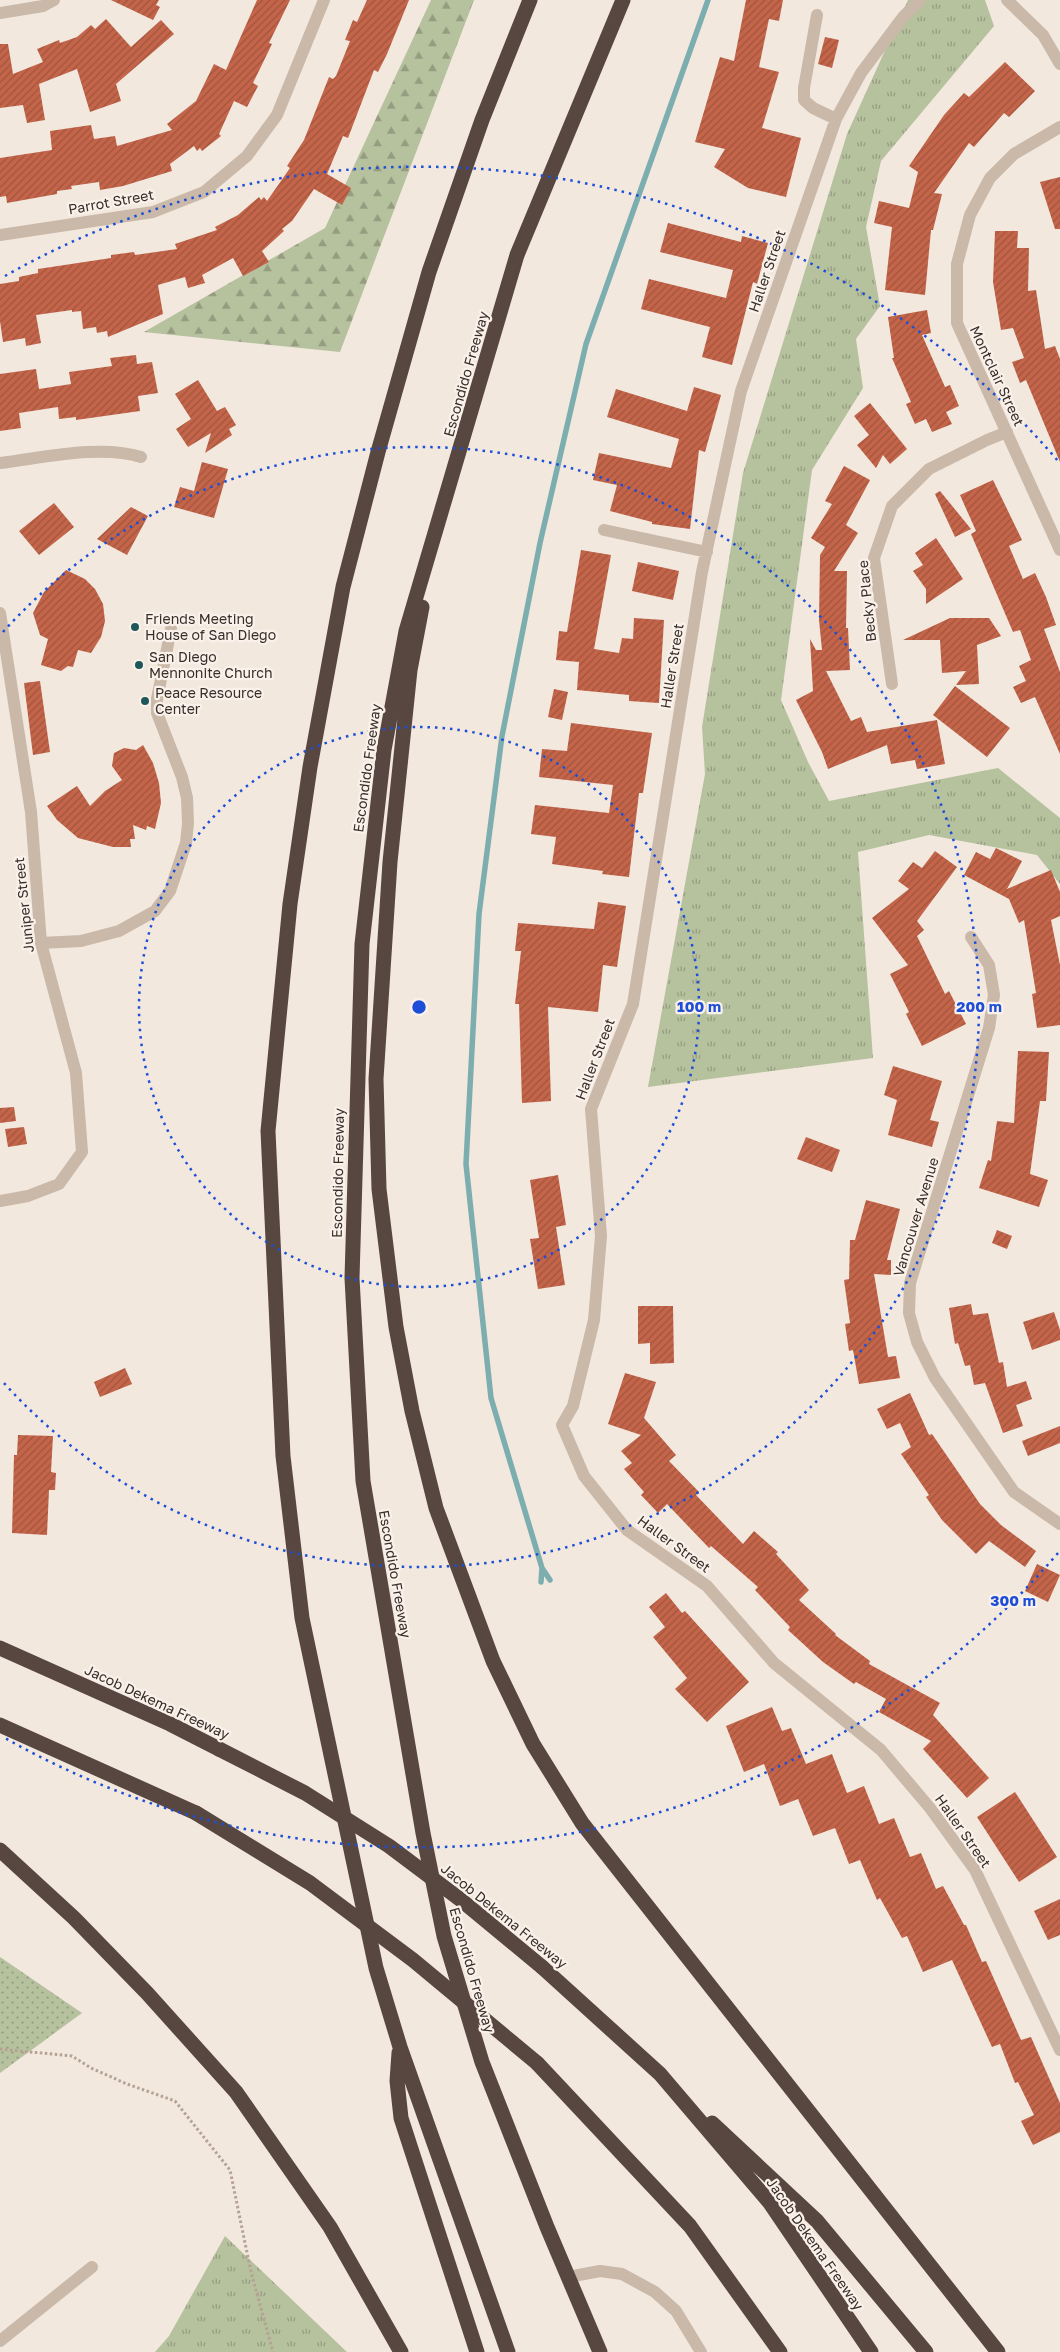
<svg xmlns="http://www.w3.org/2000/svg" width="1060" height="2352" font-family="'Golos Text',sans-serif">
<defs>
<pattern id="grass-tufts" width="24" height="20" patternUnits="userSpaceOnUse" patternTransform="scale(1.25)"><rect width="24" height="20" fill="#b6c19e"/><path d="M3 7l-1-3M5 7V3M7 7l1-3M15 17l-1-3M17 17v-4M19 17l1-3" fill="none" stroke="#959d81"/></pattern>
<pattern id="forest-firs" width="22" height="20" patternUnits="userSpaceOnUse" patternTransform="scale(1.25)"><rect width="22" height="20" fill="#b6c19e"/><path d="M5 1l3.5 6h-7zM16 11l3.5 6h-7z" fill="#959d81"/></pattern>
<pattern id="park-dots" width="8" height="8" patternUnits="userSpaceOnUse" patternTransform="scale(1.25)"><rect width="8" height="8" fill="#b6c19e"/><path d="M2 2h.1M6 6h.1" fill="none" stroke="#959d81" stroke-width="1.8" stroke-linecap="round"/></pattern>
<pattern id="building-hatch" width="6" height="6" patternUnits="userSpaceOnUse" patternTransform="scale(1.25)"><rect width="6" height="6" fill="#c4654a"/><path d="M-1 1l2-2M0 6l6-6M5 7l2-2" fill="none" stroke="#a0543e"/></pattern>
</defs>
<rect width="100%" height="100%" fill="#f2e8de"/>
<path fill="url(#grass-tufts)" d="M 908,0 L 985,0 L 994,26 L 881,161 L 866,227 L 880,306 L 856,339 L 863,388 L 812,470 L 781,700 L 808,762 L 829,801 L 998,768 L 1060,818 L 1060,884 L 1037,855 L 929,835 L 858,852 L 873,1058 L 648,1087 L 705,774 L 702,727 L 743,473 L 847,134 Z
M 225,2236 L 347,2352 L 155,2352 L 169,2336 Z"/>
<path fill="url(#forest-firs)" d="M 431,0 L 474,0 L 340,352 L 144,332 L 325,228 Z"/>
<path fill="url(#park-dots)" d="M 0,1957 L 82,2013 L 0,2073 Z"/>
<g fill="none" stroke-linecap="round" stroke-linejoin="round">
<path stroke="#7daeaf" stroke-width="5.5" d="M 550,1580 L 542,1568 L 491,1398 L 466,1164 L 479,914 L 502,736 L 540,543 L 586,344 L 708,0
M 541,1582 L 542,1568"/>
</g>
<path fill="url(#building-hatch)" d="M 111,0 L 159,0 L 156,5 L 160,7 L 153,20 Z
M 257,0 L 290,0 L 269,43 L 272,44 L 253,83 L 258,86 L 247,107 L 234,101 L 219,134 L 221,136 L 202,151 L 200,148 L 197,151 L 194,146 L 170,164 L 172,171 L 123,186 L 100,190 L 99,182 L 71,186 L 72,189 L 57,191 L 57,194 L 7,203 L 6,196 L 0,197 L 0,158 L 52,150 L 50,131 L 91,125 L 94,139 L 115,136 L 117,146 L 172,130 L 167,124 L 196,101 L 214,64 L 226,70 Z
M 367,0 L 409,0 L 387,54 L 378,72 L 374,70 L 348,138 L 343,136 L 327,174 L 351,188 L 342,205 L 314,189 L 292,221 L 282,229 L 284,231 L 262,251 L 269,262 L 243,276 L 233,258 L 202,275 L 205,283 L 188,288 L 185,277 L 158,285 L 163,314 L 108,337 L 107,331 L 97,333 L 96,327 L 83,329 L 81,311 L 72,312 L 72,310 L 36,315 L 41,343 L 26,346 L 25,338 L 3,342 L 0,321 L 0,284 L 19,281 L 19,277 L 38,273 L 38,269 L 111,258 L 111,255 L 134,252 L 135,255 L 177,249 L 175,244 L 217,230 L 215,227 L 238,215 L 259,197 L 261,200 L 264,197 L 267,201 L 290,168 L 287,166 L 304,140 L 329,77 L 333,79 L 336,76 L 350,41 L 345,40 L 353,20 L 357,22 Z
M 746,0 L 783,0 L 779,21 L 769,19 L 759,67 L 779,72 L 762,128 L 801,138 L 786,197 L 748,188 L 714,167 L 725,149 L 695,142 L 720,57 L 734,61 Z
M 106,19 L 131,47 L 161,20 L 174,34 L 116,84 L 121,101 L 90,112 L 77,69 L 39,84 L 45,120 L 27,123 L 23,105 L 0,108 L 0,44 L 8,44 L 13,74 L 43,62 L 37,49 L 59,40 L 60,43 L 77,37 L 91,25 L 95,29 Z
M 825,37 L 839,40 L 832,68 L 818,64 Z
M 1005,62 L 1035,91 L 1009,117 L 1004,113 L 974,147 L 969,143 L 934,193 L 942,194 L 933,230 L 931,230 L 925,295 L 885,290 L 892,227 L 874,223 L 879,201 L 909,208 L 918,172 L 909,166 L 944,115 L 964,93 L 969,97 Z
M 1060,177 L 1060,229 L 1055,229 L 1040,182 Z
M 668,223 L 741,242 L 742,236 L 768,243 L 757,284 L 753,282 L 732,365 L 702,357 L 710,327 L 641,309 L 649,279 L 726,298 L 733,270 L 660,252 Z
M 995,231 L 1018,231 L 1017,248 L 1029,248 L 1028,291 L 1036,290 L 1045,349 L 1055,346 L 1060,359 L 1060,462 L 1026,380 L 1020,383 L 1012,362 L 1024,358 L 1013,328 L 1001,330 L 993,282 Z
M 927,310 L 931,333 L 922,335 L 945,387 L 950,385 L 959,406 L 946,412 L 952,424 L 932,432 L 926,419 L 915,424 L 906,404 L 911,402 L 892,358 L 894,358 L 888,317 Z
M 136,355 L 137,364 L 152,362 L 158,393 L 138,396 L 140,411 L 76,420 L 76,417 L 59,419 L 58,407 L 19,413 L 21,428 L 0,431 L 0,374 L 36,369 L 39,389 L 71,384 L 69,372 L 112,366 L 110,358 Z
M 198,380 L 217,411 L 225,407 L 236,425 L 229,429 L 232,435 L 205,453 L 211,433 L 188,447 L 176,429 L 191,419 L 175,394 Z
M 694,387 L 721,395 L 705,452 L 699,450 L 690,529 L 652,524 L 652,522 L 610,511 L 617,485 L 593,480 L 599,453 L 671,468 L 679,439 L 607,417 L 616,389 L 687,411 Z
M 870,403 L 907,449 L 890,464 L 883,455 L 876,468 L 857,445 L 869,435 L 854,416 Z
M 202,462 L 228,469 L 214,518 L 174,507 L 180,487 L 194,491 Z
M 844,466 L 870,480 L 846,525 L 858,533 L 834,571 L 847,571 L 846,628 L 848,628 L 850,670 L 826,671 L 851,721 L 861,717 L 867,732 L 937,720 L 945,764 L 917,769 L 915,760 L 891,764 L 887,745 L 828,769 L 822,752 L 796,700 L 813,691 L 810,639 L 816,650 L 822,650 L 819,620 L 820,555 L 825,547 L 811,538 L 832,504 L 825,501 Z
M 993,480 L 1022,540 L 1009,546 L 1023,579 L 1035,573 L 1046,597 L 1056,625 L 1044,629 L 1060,672 L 1060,754 L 1035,697 L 1021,703 L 1013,687 L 1026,681 L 1019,666 L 1031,660 L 1020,630 L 1013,632 L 971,534 L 976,531 L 960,495 Z
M 940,491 L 971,529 L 955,537 L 935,494 Z
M 54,503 L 74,527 L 39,555 L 19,531 Z
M 131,507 L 148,516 L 127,555 L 97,539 Z
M 936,538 L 963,579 L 926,604 L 926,589 L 913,571 L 923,565 L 915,553 Z
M 581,550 L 611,555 L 594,649 L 619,653 L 622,638 L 633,639 L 634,618 L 664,620 L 659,703 L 629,701 L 629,695 L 577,690 L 579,662 L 556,660 L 559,631 L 567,632 Z
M 638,562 L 679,571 L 673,600 L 632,591 Z
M 66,570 L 85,579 L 95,589 L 103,604 L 105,621 L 101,637 L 91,653 L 78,650 L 73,667 L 68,666 L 61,671 L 41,665 L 48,639 L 40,635 L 33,613 L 44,592 Z
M 950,618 L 989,618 L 1001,636 L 977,645 L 979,684 L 956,685 L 966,671 L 942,673 L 940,640 L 903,640 Z
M 40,681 L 50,752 L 33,755 L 24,683 Z
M 955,686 L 1010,728 L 987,757 L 933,715 Z
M 554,689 L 568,692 L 562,720 L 548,717 Z
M 571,723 L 652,733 L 643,793 L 639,793 L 629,877 L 602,874 L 603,871 L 552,864 L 556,837 L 531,834 L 535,805 L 609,813 L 613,785 L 539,777 L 542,749 L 567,751 Z
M 143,745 L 153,763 L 159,783 L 161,803 L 155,829 L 147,826 L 146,830 L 133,825 L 135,839 L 130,839 L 131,847 L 113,847 L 78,838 L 57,820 L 47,806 L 77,786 L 90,806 L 105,791 L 122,780 L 112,766 L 114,753 L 124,748 L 136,750 Z
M 996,848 L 1022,861 L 1007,889 L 1051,870 L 1060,892 L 1060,916 L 1051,920 L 1060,965 L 1060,1025 L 1037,1028 L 1032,994 L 1036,993 L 1024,920 L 1019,923 L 1009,899 L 964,875 L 976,852 L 990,859 Z
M 935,851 L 957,867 L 917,921 L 924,930 L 917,936 L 945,994 L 949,991 L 966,1024 L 922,1046 L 906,1014 L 909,1012 L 890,974 L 908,965 L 872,918 L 909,889 L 898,881 L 913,862 L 922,868 Z
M 598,902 L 626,906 L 617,967 L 603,965 L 598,1012 L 548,1007 L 551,1101 L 522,1103 L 519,1004 L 515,1004 L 521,951 L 515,951 L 518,923 L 594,929 Z
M 1018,1051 L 1049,1052 L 1046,1101 L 1040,1101 L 1030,1174 L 1048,1180 L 1039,1207 L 979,1188 L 988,1160 L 991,1161 L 997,1121 L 1014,1123 Z
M 893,1066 L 942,1081 L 930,1120 L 939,1122 L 932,1147 L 888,1135 L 897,1100 L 884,1095 Z
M 14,1107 L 16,1121 L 0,1123 L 0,1108 Z
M 24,1127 L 27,1144 L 8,1147 L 5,1129 Z
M 806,1137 L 840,1150 L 832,1172 L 797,1159 Z
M 558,1175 L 566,1225 L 556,1227 L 565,1285 L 538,1289 L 530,1239 L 539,1238 L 530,1180 Z
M 866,1200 L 900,1209 L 887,1260 L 891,1260 L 891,1275 L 874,1274 L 888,1357 L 896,1356 L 900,1378 L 859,1384 L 853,1350 L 849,1351 L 845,1324 L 850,1323 L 844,1280 L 849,1279 L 850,1240 L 855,1240 Z
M 997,1230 L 1012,1236 L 1007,1249 L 992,1243 Z
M 971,1304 L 973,1315 L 988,1313 L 999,1363 L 1003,1362 L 1007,1387 L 1026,1381 L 1032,1399 L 1016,1405 L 1023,1426 L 1003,1433 L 985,1383 L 974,1385 L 970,1365 L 965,1366 L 958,1343 L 955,1344 L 949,1308 Z
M 638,1306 L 673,1306 L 674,1363 L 650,1364 L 650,1343 L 638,1344 Z
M 1054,1312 L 1060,1330 L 1060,1340 L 1032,1350 L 1023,1322 Z
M 125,1368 L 132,1384 L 100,1397 L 94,1382 Z
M 625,1373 L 656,1382 L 644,1418 L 676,1455 L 669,1461 L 699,1492 L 696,1495 L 743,1544 L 754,1531 L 778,1552 L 776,1554 L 809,1590 L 799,1600 L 836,1634 L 835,1635 L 870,1661 L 869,1664 L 940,1703 L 933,1715 L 989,1778 L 967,1798 L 923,1749 L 931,1741 L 879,1712 L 886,1699 L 856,1682 L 854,1684 L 823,1662 L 788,1630 L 790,1627 L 755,1590 L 758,1587 L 711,1546 L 709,1548 L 667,1504 L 658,1513 L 641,1495 L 644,1492 L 624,1469 L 632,1463 L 621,1451 L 641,1435 L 608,1424 Z
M 910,1393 L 929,1435 L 932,1434 L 980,1504 L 1001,1525 L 1036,1551 L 1025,1567 L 989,1541 L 976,1554 L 942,1520 L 926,1497 L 929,1495 L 901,1454 L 911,1447 L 900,1423 L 887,1429 L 877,1409 Z
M 1060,1426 L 1060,1443 L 1028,1456 L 1022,1441 Z
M 18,1435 L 53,1436 L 51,1472 L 56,1473 L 55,1490 L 49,1490 L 47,1535 L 12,1533 L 14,1455 L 17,1455 Z
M 1037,1564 L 1060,1575 L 1048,1602 L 1025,1591 Z
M 666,1593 L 682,1613 L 685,1611 L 749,1682 L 707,1722 L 675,1689 L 687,1678 L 653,1637 L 665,1627 L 649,1607 Z
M 772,1707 L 782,1731 L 791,1728 L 806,1764 L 832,1754 L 847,1793 L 864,1786 L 879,1824 L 894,1818 L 910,1857 L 921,1853 L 936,1889 L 943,1886 L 964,1925 L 966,1925 L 982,1962 L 986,1961 L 1021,2040 L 1031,2037 L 1060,2103 L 1060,2132 L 1033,2145 L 1021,2121 L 1034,2115 L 1018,2082 L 1015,2083 L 1000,2044 L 992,2047 L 952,1960 L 923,1972 L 907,1936 L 902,1938 L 880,1898 L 877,1900 L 860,1860 L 849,1864 L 835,1828 L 813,1836 L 798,1799 L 780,1806 L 764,1764 L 744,1772 L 726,1726 Z
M 1015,1792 L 1057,1857 L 1019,1882 L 977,1817 Z
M 1060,1899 L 1060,1935 L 1048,1940 L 1034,1911 Z"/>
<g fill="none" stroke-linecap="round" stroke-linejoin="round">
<path stroke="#b6a294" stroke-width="3" stroke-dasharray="2.5 2.5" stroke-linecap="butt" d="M 0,2049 L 72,2056 L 91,2068 L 127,2084 L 175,2101 L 230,2170 L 251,2272 L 273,2352"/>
<path stroke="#cab8a9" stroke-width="12" d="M 920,0 L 903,17 L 861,73 L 836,119 L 741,391 L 702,572 L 633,1004 L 591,1109 L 601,1236 L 594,1320 L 573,1406 L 562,1425 L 584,1476 L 627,1530 L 707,1586 L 774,1663 L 881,1750 L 930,1808 L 975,1870 L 1060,2050
M 1007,0 L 1043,35 L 1060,64
M 0,13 L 43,6 L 54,0
M 817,15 L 804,88 L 804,100 L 813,108 L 836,119
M 1060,127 L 1014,154 L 990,178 L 970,215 L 957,264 L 957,323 L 1060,550
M 0,235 L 153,212 L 204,192 L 247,156 L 277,115 L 324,0
M 0,463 C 42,458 101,444 141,457
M 604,530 L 707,552
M 0,613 L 31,812 L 41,943 L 76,1073 L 82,1152 L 59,1184 L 28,1196 L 0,1201
M 892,684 L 874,558 L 892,506 L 929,469 L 987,440 L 1007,432
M 971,937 L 989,965 L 994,995 L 989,1028 L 910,1283 L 909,1313 L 917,1342 L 935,1378 L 1014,1492 L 1060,1524
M 41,943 L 81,941 L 119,931 L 155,911 L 170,891 L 186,843 L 188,823 L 187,798 L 182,777 L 157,713 L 157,699 L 171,629
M 568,2277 L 600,2271 L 622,2274 L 655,2292 L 676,2311 L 701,2352
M 0,2341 L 92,2267"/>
<path stroke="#584740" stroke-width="15" d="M 422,607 L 410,670 L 390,862 L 376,1079 L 379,1189 L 396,1327 L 412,1411 L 436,1508 L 493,1661 L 533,1744 L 582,1823 L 998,2352
M 0,1648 L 170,1724 L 219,1749
M 0,1725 L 196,1813
M 0,1850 L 74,1918 L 147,1993 L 236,2092 L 330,2227 L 401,2352
M 542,1967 L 660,2074 L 770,2203 L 871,2352
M 399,2053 L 397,2081 L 401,2118 L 477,2352
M 537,2063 L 690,2226 L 780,2352
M 712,2123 L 817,2221 L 926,2352
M 508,2352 L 400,2047 L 376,1968 L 302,1618 L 283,1456 L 268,1131 L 290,904 L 310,767 L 343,587 L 378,452 L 429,272 L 482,120 L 530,0
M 600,2352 L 547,2227 L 482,2062 L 444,1936 L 423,1833 L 363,1481 L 352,1278 L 362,944 L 384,750 L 406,631 L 517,255 L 623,0"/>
<path stroke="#584740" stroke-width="15" d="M 219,1749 L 305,1793 L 389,1846 L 461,1900 L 542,1967
M 196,1813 L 310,1883 L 413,1960 L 537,2063"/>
</g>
<g fill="none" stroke="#1d4ed8" stroke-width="2.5" stroke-dasharray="2.5 5">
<circle cx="419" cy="1007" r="280"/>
<path d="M3 632A560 560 0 1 1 3 1382"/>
<path d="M1058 1553A840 840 0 0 1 5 1738M5 276A840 840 0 0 1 1058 461"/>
</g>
<g fill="#1f5659" stroke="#faf2ea" stroke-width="2">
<circle cx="135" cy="627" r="5"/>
<circle cx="139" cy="665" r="5"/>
<circle cx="145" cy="701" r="5"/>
</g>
<g text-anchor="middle" stroke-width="4.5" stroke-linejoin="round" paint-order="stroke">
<g font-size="14" fill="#382d29" stroke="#faf2ea">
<text transform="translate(111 202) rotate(-10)" y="5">Parrot Street</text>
<text transform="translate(767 271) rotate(-71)" y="5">Haller Street</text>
<text transform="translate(466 374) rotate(-74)" y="5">Escondido Freeway</text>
<text transform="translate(997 376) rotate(65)" y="5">Montclair Street</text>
<text transform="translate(867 601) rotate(-96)" y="5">Becky Place</text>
<text transform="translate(672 666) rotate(-81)" y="5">Haller Street</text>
<text transform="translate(367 768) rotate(-82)" y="5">Escondido Freeway</text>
<text transform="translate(24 905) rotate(-96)" y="5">Juniper Street</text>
<text transform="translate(595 1059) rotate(-69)" y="5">Haller Street</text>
<text transform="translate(338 1173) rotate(-89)" y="5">Escondido Freeway</text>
<text transform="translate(916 1217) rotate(-73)" y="5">Vancouver Avenue</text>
<text transform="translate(674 1544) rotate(36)" y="5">Haller Street</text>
<text transform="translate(395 1574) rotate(80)" y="5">Escondido Freeway</text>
<text transform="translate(157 1702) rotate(25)" y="5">Jacob Dekema Freeway</text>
<text transform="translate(963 1831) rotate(55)" y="5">Haller Street</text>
<text transform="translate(504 1916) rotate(39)" y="5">Jacob Dekema Freeway</text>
<text transform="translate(472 1970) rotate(74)" y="5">Escondido Freeway</text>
<text transform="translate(815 2244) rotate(55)" y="5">Jacob Dekema Freeway</text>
</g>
<g font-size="14" fill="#382d29" stroke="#faf2ea" text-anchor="start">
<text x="145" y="624">Friends Meeting<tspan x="145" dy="16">House of San Diego</tspan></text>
<text x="149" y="662">San Diego<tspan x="149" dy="16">Mennonite Church</tspan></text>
<text x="155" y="698">Peace Resource<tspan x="155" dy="16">Center</tspan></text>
</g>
</g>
<circle cx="419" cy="1007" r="8" fill="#1d4ed8" stroke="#faf2ea" stroke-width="2.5"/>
<g font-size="15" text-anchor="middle" font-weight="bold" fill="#1d4ed8" stroke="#faf2ea" stroke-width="4.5" stroke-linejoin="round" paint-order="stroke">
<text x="699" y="1012">100 m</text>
<text x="979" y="1012">200 m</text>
<text x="1013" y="1606">300 m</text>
</g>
</svg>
